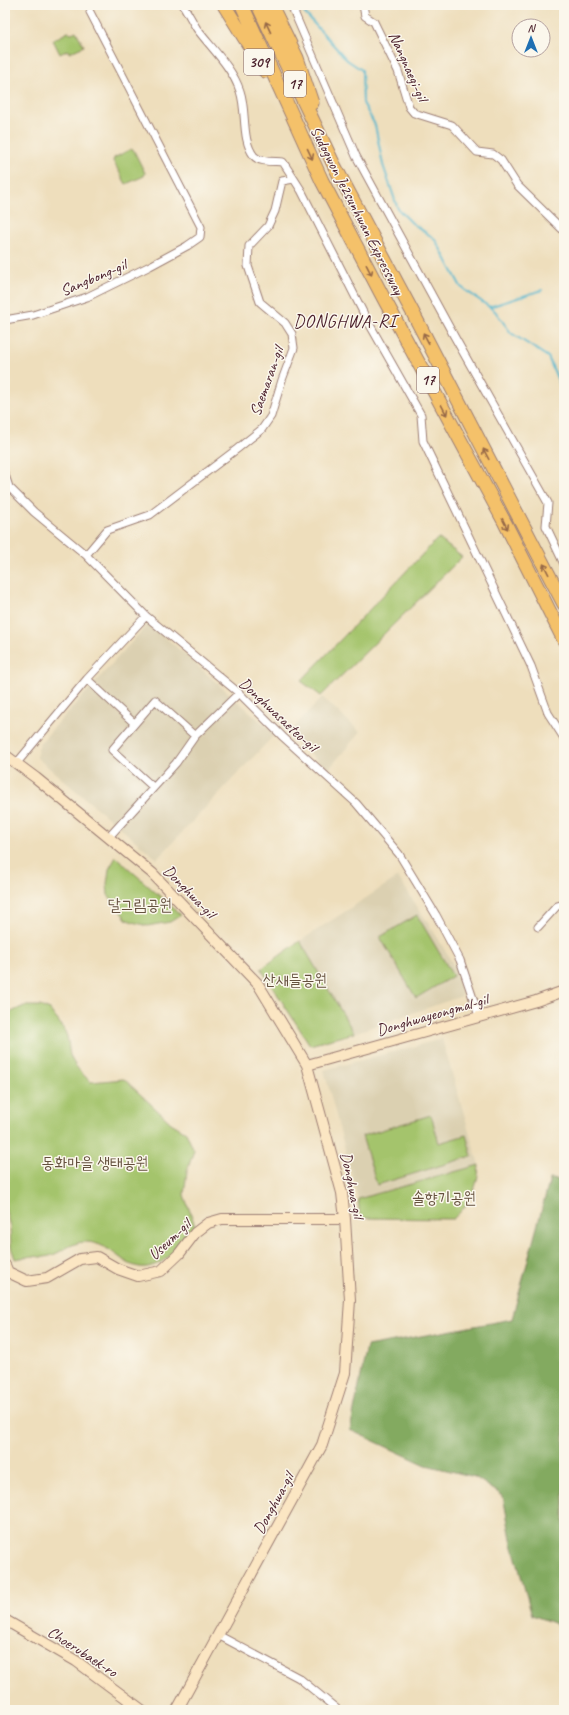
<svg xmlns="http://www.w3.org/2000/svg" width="569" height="1715" font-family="Caveat,'Poor Story',sans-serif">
<rect width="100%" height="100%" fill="#fbf7ec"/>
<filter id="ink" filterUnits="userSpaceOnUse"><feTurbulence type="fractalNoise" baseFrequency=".025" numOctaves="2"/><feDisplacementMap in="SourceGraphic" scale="8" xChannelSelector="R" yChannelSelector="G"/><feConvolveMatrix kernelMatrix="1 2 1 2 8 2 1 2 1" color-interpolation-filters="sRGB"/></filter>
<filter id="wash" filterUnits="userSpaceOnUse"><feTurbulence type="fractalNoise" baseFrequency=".012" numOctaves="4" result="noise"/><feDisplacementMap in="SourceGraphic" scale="16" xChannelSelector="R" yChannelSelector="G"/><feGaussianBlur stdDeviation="0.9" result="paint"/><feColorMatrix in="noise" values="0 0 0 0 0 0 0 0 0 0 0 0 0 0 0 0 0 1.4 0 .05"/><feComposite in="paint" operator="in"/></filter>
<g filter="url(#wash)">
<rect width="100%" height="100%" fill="#eedebc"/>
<path fill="#dbd0b1" d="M 149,623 L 275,734 L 157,859 L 36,757 L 40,743 Z
M 322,697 L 360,732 L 328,770 L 288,734 Z
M 398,877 L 437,937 L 455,968 L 462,996 L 354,1033 L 300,941 Z
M 442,1039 L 479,1165 L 358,1199 L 324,1070 Z"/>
<path fill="#a4c46c" stroke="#77724c" d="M 76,31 L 84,46 L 69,53 L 68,50 L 60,54 L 53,40 L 68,32 L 72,33 Z
M 131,149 L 134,151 L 145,173 L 144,176 L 126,184 L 113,161 L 114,158 Z
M 438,538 L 462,557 L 321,696 L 301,681 Z
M 116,857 L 181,915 L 170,922 L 147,926 L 127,920 L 108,895 L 107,884 L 109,869 Z
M 417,915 L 453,976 L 416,998 L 380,937 Z
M 300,941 L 354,1033 L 310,1045 L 261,969 Z
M 24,1006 L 40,1006 L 50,1010 C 54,1017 61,1023 64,1030 C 69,1038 68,1046 70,1055 C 74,1066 82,1074 91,1082 L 124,1079 L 171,1123 L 186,1132 L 194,1150 L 187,1171 L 184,1195 L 196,1228 C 177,1249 153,1283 122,1259 C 110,1250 100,1242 85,1242 C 70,1242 60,1255 45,1257 C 41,1258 37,1256 33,1256 C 27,1257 21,1258 15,1259 L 11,1247 L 10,1227 L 5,1208 L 5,1015 Z
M 431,1115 L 439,1143 L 466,1135 L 472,1156 L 377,1185 L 362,1136 Z
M 479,1165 C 478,1187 470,1204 453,1219 L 360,1218 L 358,1199 Z"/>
<path fill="#83aa60" stroke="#666446" d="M 550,1179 L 564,1180 L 564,1627 L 532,1615 L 512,1544 L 503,1496 L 475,1477 L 426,1465 L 350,1430 L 367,1346 L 512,1319 Z"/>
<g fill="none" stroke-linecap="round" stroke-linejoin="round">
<path stroke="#4eb5cd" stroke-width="2" d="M 301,9 L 347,60 L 362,70 L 363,103 L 375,125 L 383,165 L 398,209 L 412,223 L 435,239 L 461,287 L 495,311 L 511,333 L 548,357 L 564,394
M 489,307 L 542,290"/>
</g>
</g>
<g filter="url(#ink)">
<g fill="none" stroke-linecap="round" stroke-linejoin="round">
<defs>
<path id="street" d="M 291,5 L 356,156 L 454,336 L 548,503 L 546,526 L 564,564
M 363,5 L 365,16 L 374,22 L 398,71 L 409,107 L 414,113 L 452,125 L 477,152 L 493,154 L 501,160 L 517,185 L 564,231
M 294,179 L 301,190 L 366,318 L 421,415 L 423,441 L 531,666 L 548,713 L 564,738
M 5,320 L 33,315 L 87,297 L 150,266 L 187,246 L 200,237 L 201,227 L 90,12
M 5,475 L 9,487 L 34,512 L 86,555 L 146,616 L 239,693 L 283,737 L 356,803 L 399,854 L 436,915 L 460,960 L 479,1016
M 86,555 L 107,530 L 150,515 L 237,449 L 262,429 L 271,416 L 282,380 L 294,348 L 292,334 L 285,323 L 260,302 L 248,266 L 249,246 L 268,226 L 275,211 L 282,181 L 294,179 L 283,162 C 275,161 260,163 254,156 C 241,140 247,111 240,91 C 232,67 212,49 197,29 C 192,21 188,13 183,5
M 87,679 L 134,723
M 16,764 L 87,679 L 146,616
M 153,787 L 112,750 L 155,700 L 195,736
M 108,838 L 176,763 L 195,736 L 239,693
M 538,927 L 557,906 L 564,904
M 218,1635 L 299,1678 L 338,1710"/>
<path id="secondary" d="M 5,755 L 36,778 L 152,873 L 258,984 L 307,1065 L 342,1193 L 345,1219 L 350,1300 L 345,1373 L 322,1445 L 177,1710
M 307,1065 L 536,1001 L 564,991
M 5,1265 L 8,1272 L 27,1281 L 47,1278 L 80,1259 L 97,1257 L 118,1269 L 138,1276 L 161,1271 L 179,1254 L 195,1233 L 208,1223 L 222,1219 L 345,1219
M 5,1620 L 76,1661 L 142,1710"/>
<path id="highway" d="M 224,5 L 265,71
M 242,5 L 322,181 L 383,297 L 505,523 L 564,640
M 258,5 L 333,163 L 413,313 L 564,604
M 271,5 L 297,58 L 312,103"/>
</defs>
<use href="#street" stroke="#9c7e74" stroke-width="9"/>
<use href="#secondary" stroke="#9c7e74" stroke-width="12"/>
<use href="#highway" stroke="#9c7e74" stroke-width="15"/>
<use href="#street" stroke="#fff" stroke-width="7"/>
<use href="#secondary" stroke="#fbe6c3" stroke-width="10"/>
<use href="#highway" stroke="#f4c16a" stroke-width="13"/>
</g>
<defs><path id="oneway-shaft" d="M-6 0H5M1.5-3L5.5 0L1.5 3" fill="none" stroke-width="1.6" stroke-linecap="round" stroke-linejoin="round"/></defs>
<g stroke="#966847">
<use href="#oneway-shaft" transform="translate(268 27) rotate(-115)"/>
<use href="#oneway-shaft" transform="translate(310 154) rotate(65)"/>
<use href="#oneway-shaft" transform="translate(369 270) rotate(63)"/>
<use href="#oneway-shaft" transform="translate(426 338) rotate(-118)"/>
<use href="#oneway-shaft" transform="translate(444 410) rotate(62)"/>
<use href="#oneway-shaft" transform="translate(486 454) rotate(-118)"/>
<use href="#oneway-shaft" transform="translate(505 524) rotate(63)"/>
<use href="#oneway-shaft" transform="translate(546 569) rotate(-117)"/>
</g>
</g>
<g text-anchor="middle" stroke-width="3" stroke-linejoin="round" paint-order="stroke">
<g fill="#fbf7ec" stroke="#7f6065" stroke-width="1">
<rect x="244" y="49" width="30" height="26" rx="3"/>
<rect x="284" y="71" width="22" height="26" rx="3"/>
<rect x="417" y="367" width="22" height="26" rx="3"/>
</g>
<g font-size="15" font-weight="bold" fill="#4a1f2b">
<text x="259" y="67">309</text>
<text x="295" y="89">17</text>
<text x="428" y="385">17</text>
</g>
<g font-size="16" fill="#4a1f2b" stroke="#fbf7ec">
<text transform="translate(409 66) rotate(66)" y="6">Nangnaegi-gil</text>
<text transform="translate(358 210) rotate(63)" y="6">Sudogwon Je2sunhwan Expressway</text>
<text transform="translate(93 277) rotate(-23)" y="6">Sangbong-gil</text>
<text transform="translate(266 381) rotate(-70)" y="6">Saemaran-gil</text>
<text transform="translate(279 714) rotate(43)" y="6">Donghwasaeteo-gil</text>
<text transform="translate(190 891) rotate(46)" y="6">Donghwa-gil</text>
<text transform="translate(432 1014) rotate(-16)" y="6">Donghwayeongmal-gil</text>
<text transform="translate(353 1185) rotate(79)" y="6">Donghwa-gil</text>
<text transform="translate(169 1239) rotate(-43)" y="6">Useum-gil</text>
<text transform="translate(273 1503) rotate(-61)" y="6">Donghwa-gil</text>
<text transform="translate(83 1651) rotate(33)" y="6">Choerubaek-ro</text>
</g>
<g font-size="16" fill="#65513e" stroke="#fbf7ec">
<text x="140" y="910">달그림공원</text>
<text x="295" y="985">산새들공원</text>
<text x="95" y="1168">동화마을 생태공원</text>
<text x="444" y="1203">솔향기공원</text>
</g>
<g font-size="18" letter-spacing="1" fill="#4a1f2b" stroke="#fbf7ec">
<text x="345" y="327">DONGHWA-RI</text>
</g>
</g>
<rect width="569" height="1715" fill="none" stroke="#fbf7ec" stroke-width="20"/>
<g transform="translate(531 38)"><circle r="19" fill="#fbf7ec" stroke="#b4a19f"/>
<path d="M0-3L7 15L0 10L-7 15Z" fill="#1f6fb2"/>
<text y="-6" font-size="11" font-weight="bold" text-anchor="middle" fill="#4a1f2b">N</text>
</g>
</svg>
